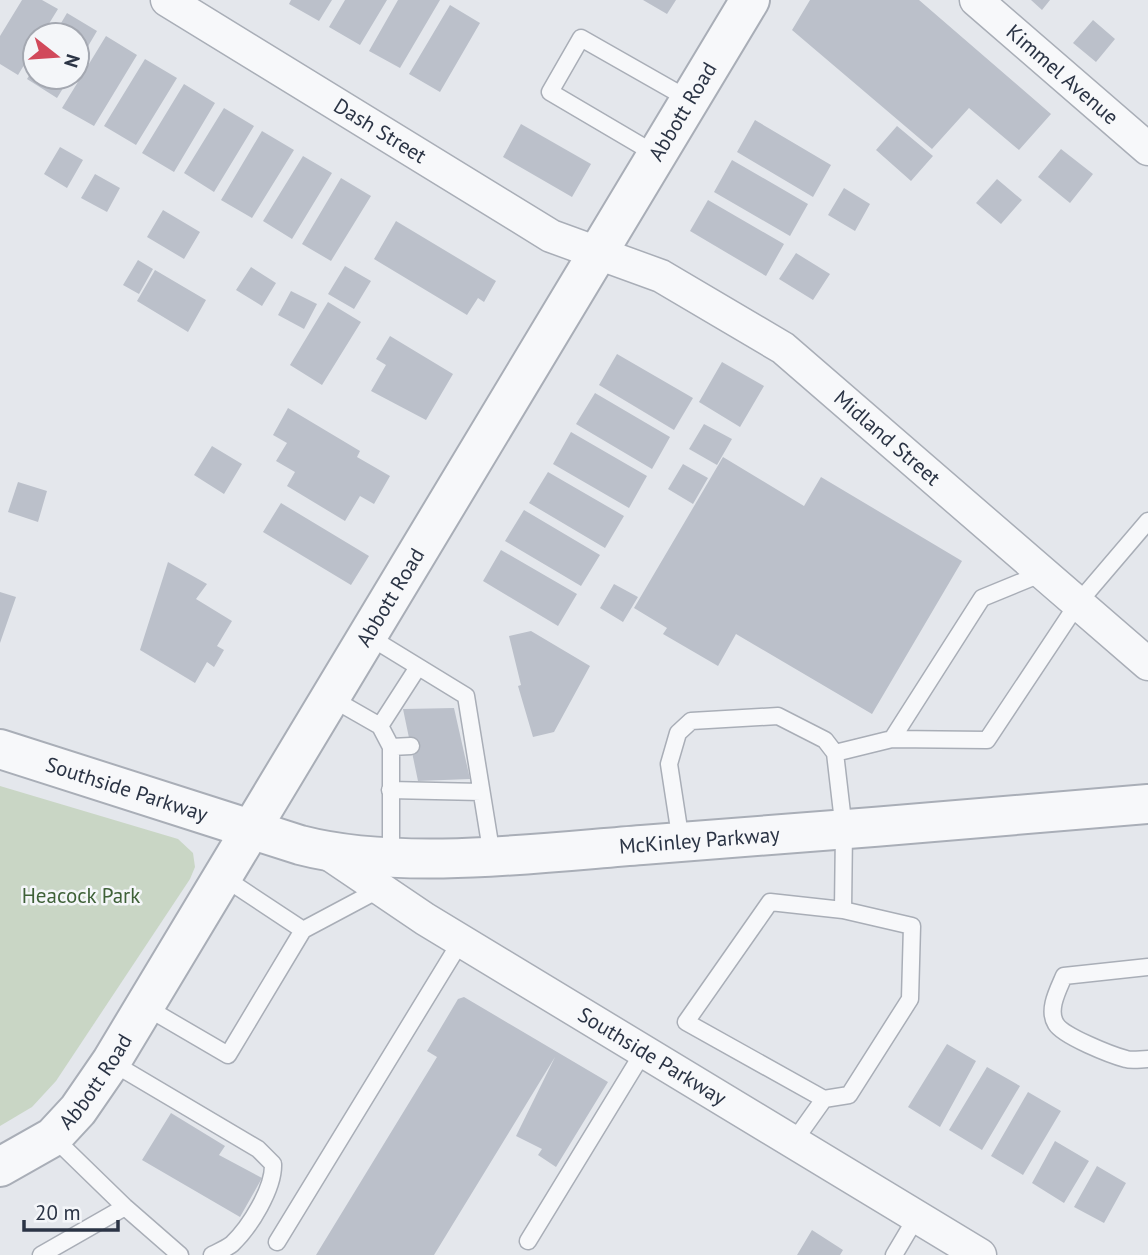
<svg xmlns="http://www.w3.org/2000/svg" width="1148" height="1255" font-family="'PT Sans',sans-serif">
<rect width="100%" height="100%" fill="#e4e7ec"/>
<path fill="#c9d6c5" d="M 0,786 L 178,839 L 193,853 L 195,867 L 190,879 L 56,1081 L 32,1107 L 0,1126 Z"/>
<path fill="#bbc0ca" d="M 22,0 L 42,0 L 58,9 L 42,35 L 35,35 L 35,47 L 18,75 L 0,64 L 0,36 Z
M 291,0 L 332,0 L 319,21 L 289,4 Z
M 345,0 L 387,0 L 360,45 L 329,27 Z
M 398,0 L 440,0 L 400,68 L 369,51 Z
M 643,0 L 676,0 L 667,14 Z
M 810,0 L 919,0 L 1051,114 L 1019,150 L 969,108 L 932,149 L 792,30 Z
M 1031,0 L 1050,0 L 1042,10 Z
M 450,5 L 480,23 L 440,92 L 409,74 Z
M 67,13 L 97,31 L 77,65 L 77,35 L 54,35 Z
M 1093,20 L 1115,39 L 1096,62 L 1073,43 Z
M 106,36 L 137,55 L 94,126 L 62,108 Z
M 145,59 L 177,78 L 136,145 L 104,126 Z
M 35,66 L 35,77 L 70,77 L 57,98 L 27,79 Z
M 184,84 L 215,103 L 174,172 L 142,153 Z
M 224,108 L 254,126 L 214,192 L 184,173 Z
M 755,120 L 831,165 L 813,197 L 737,152 Z
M 521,124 L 591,164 L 572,197 L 503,157 Z
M 897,126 L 933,156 L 911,181 L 876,150 Z
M 262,131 L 294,150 L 252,218 L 221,200 Z
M 60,147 L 83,160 L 67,188 L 44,174 Z
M 1061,149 L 1093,174 L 1070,203 L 1038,177 Z
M 303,156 L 332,173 L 292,239 L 263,221 Z
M 732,160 L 808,204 L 790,236 L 714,192 Z
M 95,174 L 120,188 L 107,212 L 81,198 Z
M 341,178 L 371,196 L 331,261 L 302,244 Z
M 997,179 L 1022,200 L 1001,224 L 976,203 Z
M 844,188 L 870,204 L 855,231 L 828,215 Z
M 708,200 L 784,244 L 766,276 L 690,231 Z
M 163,210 L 200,232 L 184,259 L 147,237 Z
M 396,221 L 496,281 L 484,302 L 478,298 L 467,315 L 374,259 Z
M 796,253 L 830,274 L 813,300 L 779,279 Z
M 138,260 L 153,269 L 139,294 L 123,285 Z
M 345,266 L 371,281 L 354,309 L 328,294 Z
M 251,267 L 276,283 L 262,306 L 236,290 Z
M 155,270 L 206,300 L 188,332 L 137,301 Z
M 291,291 L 317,304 L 304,329 L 278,315 Z
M 328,302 L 361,322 L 322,385 L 290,365 Z
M 390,336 L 453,374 L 426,420 L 371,391 L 386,365 L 376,359 Z
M 617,354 L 693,398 L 674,430 L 599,385 Z
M 722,362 L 764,386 L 740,427 L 699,402 Z
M 595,393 L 670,437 L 652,469 L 576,424 Z
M 288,408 L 360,451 L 357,457 L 390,476 L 374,504 L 360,496 L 345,521 L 287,486 L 295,472 L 276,461 L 287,443 L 273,435 Z
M 704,424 L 732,439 L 717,465 L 689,449 Z
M 571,432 L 647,476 L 629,508 L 553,464 Z
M 212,446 L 242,464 L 224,494 L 194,475 Z
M 723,457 L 804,506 L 821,477 L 962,561 L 872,714 L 736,634 L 718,666 L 663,634 L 667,628 L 634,608 Z
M 683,464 L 708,478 L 693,504 L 668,489 Z
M 548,472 L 624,516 L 605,548 L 529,503 Z
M 18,482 L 47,491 L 38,522 L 8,512 Z
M 281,503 L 369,556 L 351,585 L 263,532 Z
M 524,510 L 600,555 L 581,586 L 505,541 Z
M 501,550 L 577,594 L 558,626 L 483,581 Z
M 168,562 L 207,584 L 196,599 L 232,621 L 217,646 L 224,650 L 214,667 L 207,662 L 195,683 L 140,650 Z
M 614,584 L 638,597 L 623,622 L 600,608 Z
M 0,592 L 16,597 L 0,643 Z
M 531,631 L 590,666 L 554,732 L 533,737 L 518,686 L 521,685 L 509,636 Z
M 454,708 L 470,779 L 418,781 L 403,709 Z
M 464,997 L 608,1082 L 556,1167 L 538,1155 L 542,1149 L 516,1136 L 555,1057 L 434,1255 L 316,1255 L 437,1057 L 427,1051 L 458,999 Z
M 947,1044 L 976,1061 L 940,1127 L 908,1107 Z
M 987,1067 L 1020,1086 L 982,1150 L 949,1130 Z
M 1028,1092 L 1061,1111 L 1023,1175 L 991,1156 Z
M 171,1113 L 225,1146 L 219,1155 L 262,1178 L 240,1217 L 142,1160 Z
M 1055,1141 L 1089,1161 L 1064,1203 L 1032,1183 Z
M 1097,1166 L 1126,1183 L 1104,1223 L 1074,1207 Z
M 812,1230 L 843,1250 L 840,1255 L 797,1255 Z"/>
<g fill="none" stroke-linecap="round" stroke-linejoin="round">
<defs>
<path id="service" d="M 657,155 L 550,92 L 581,38 L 690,100
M 368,636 L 466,696 L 492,856
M 331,698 L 380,726 L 418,667
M 380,726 L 391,747 L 391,855
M 892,739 L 987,740 L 1078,603 L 1148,521
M 391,747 L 411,746
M 835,753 L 892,739 L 982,598 L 1043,573
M 390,790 L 481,792
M 681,842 L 669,764 L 678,733 L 691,721 L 778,716 L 825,740 L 835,753 L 844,830 L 843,910 L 912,926 L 910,999 L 849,1095 L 824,1099 L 792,1144
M 303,930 L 380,889
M 1148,967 L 1064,976 C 1058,990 1047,1010 1056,1024 C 1063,1036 1111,1055 1126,1059 C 1132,1061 1141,1059 1148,1059
M 144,1006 L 228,1055 L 303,930 L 223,877
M 111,1062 L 258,1149 L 273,1164 C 274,1188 250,1227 232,1244 C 227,1248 218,1252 212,1255
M 824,1099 L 686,1022 L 770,902 L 843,910
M 53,1137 L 125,1207 L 180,1255
M 528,1241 L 644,1051
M 277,1242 L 461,941
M 41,1255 L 125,1207
M 894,1255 L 916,1218"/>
<g id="minor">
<path id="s1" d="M 167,0 L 551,236 L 661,276 L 783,348 L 1148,664"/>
<path id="s2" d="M 976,0 L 1148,149"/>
<path id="s3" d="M 326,852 L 425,919 L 980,1255"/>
</g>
<g id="tertiary">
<path id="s4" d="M 0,749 L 300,845 C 400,871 538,853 642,845 C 811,832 979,819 1148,804"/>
<path id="s5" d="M 0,1167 L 53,1137 L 78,1110 L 111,1062 L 750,0"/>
</g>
</defs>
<use href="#service" stroke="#a9aeb7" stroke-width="19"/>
<use href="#minor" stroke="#a9aeb7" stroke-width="35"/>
<use href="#tertiary" stroke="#a9aeb7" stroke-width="42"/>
<use href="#service" stroke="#f7f8fa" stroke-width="16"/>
<use href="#minor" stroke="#f7f8fa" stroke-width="32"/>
<use href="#tertiary" stroke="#f7f8fa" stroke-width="38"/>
</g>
<g text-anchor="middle" stroke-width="5" stroke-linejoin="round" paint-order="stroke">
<g font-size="21" fill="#2b3445" stroke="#f4f6f9">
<text dy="7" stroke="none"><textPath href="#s2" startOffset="114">Kimmel Avenue</textPath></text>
<text dy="7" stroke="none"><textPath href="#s5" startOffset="1265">Abbott Road</textPath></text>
<text dy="7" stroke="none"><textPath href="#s1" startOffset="250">Dash Street</textPath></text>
<text dy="7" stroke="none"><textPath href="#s1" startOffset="847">Midland Street</textPath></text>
<text dy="7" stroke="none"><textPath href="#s5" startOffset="698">Abbott Road</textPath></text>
<text dy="7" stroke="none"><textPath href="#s4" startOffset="133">Southside Parkway</textPath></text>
<text dy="7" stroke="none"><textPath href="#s4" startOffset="716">McKinley Parkway</textPath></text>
<text dy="7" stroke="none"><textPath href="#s3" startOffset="385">Southside Parkway</textPath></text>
<text dy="7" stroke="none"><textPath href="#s5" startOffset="131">Abbott Road</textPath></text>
</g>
<g font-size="21" fill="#3f6138" stroke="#f4f6f9">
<text x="81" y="903">Heacock Park</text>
</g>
</g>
<g transform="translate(56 56) rotate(107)"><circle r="33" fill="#f4f6f9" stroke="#a4a8b1" stroke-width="2"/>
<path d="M0-5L12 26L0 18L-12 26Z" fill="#d1495b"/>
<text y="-10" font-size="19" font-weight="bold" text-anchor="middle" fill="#2b3445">N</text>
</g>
<path d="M24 1220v10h94v-10" fill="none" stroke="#2b3445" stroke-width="3.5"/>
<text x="35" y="1220" font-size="21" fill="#2b3445" stroke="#f4f6f9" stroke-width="5" paint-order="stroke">20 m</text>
</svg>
